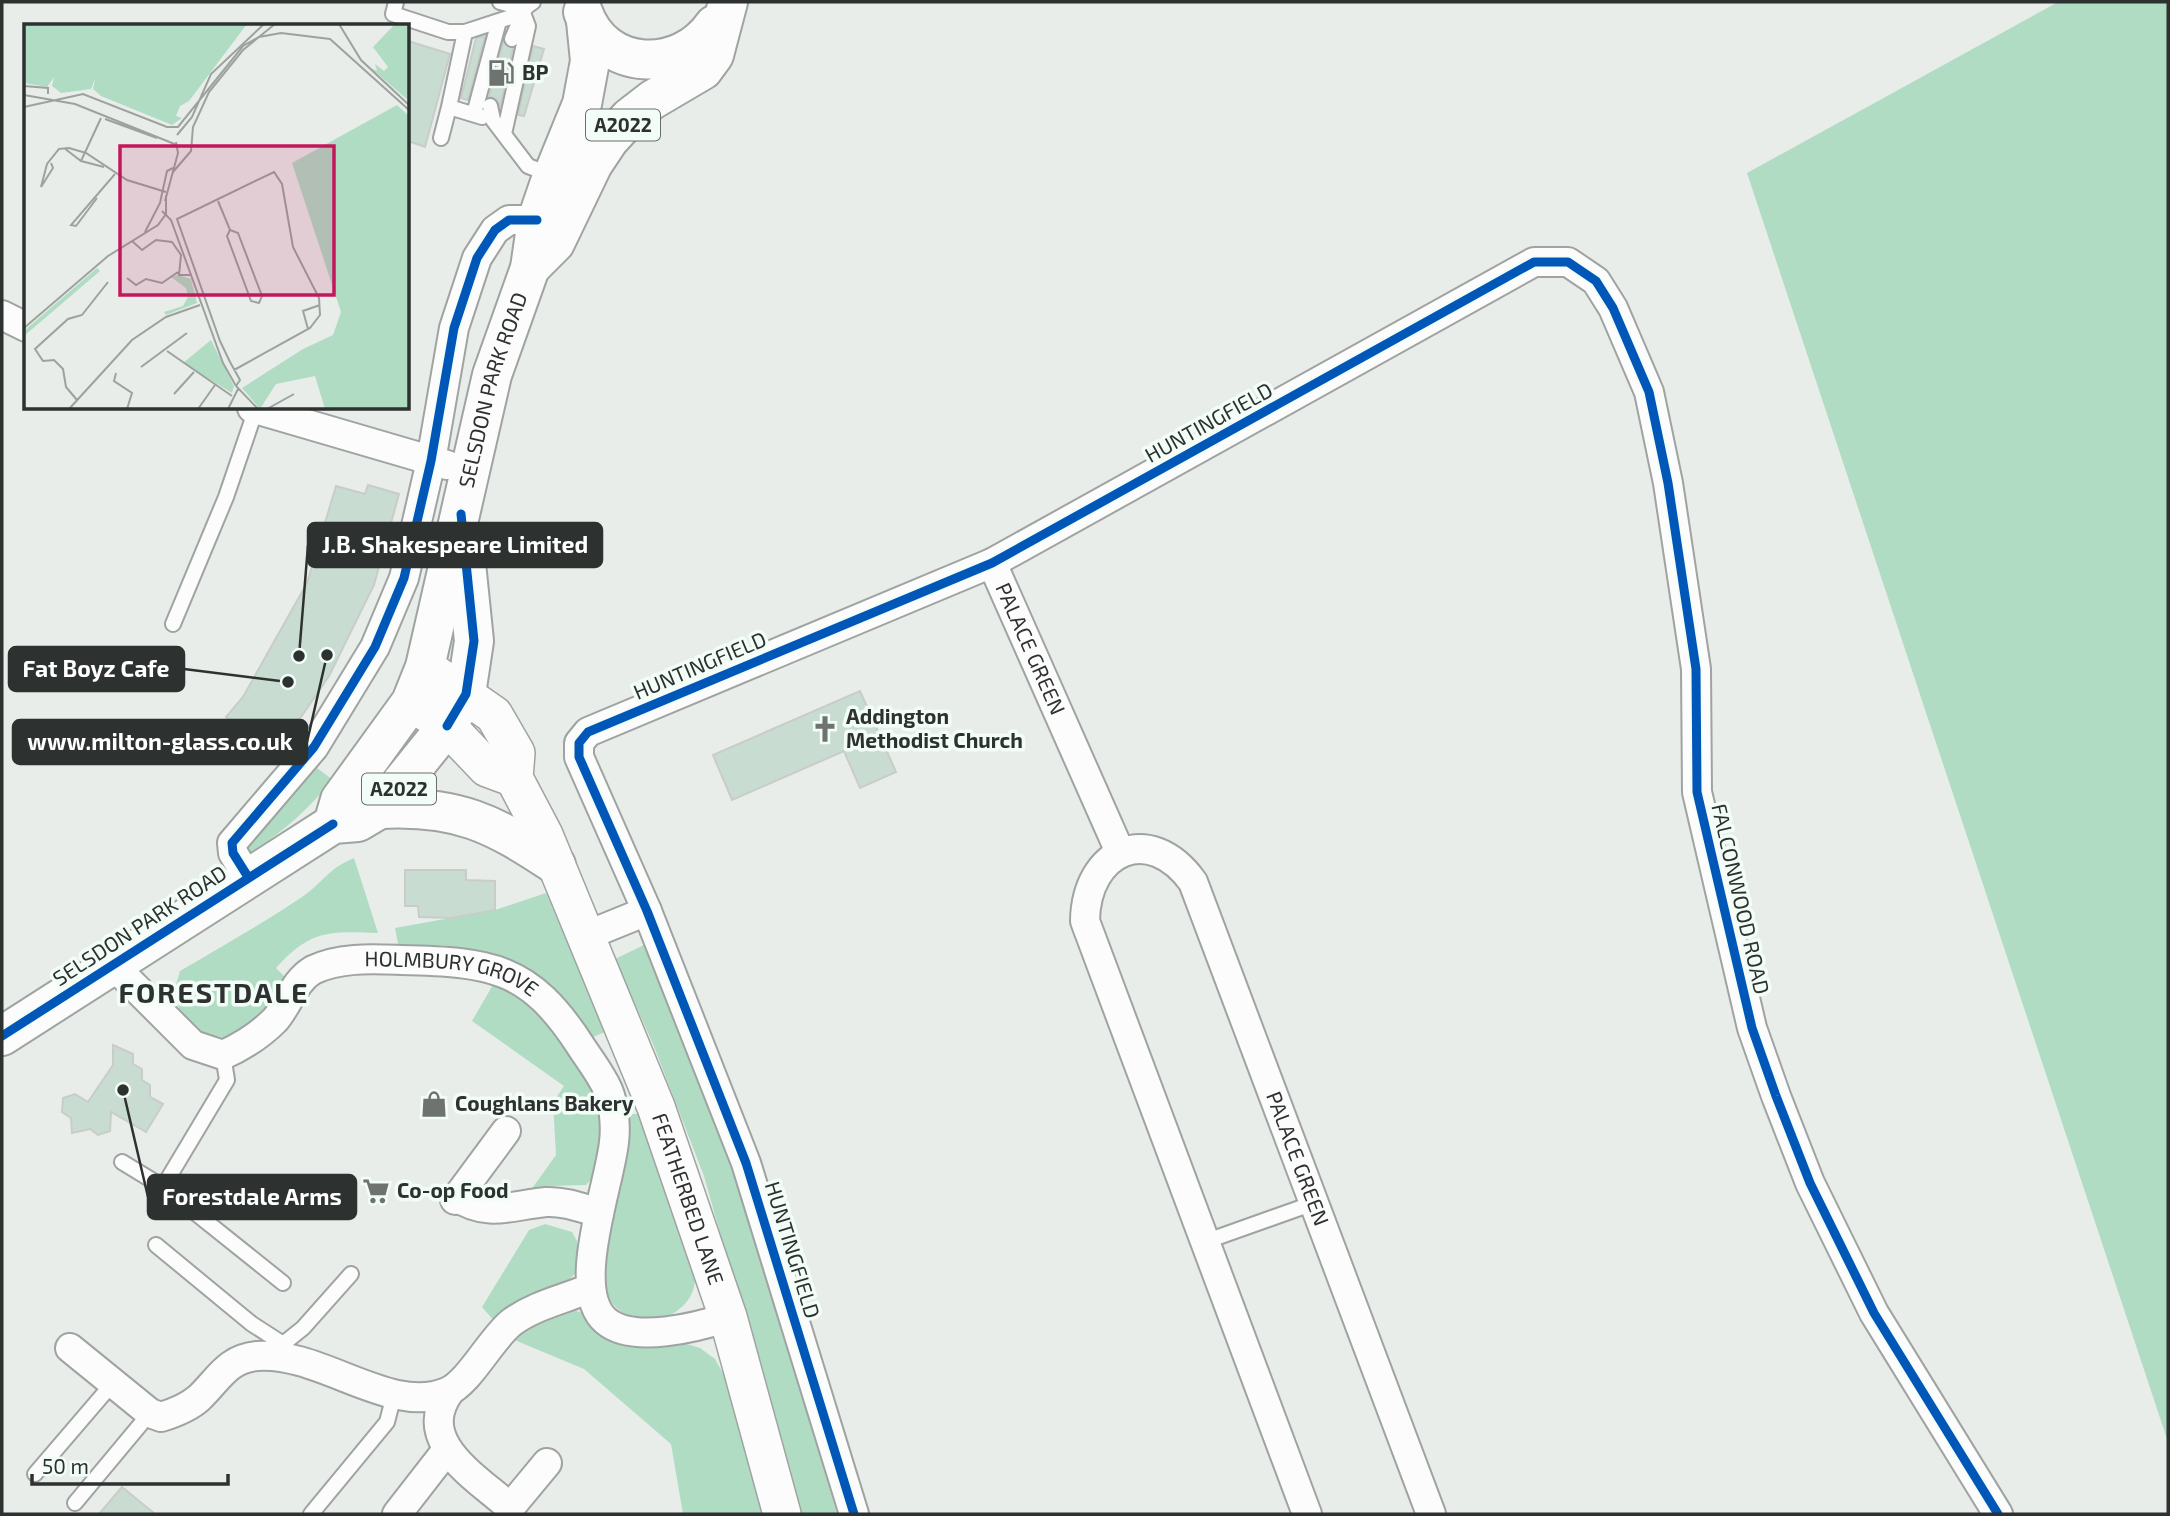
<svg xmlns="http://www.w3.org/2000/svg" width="2170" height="1516" font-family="'Exo 2',sans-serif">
<rect width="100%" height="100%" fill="#e8edea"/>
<path fill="#b0dcc3" d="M 2058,2 L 2168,2 L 2168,1442 L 1747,173 Z
M 313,765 L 333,780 C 307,810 282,834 247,854 L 245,845 Z
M 354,858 L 378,933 C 329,931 310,930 276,968 L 286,978 L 268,1009 L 244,1033 L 225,1038 L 200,1032 L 179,1009 L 174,992 L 180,971 C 221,947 263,923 302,897 C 324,882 326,870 354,858 Z
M 546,893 L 605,1032 L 593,1037 L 560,995 L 533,973 L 399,949 L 395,928 L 495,910 Z
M 646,944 L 737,1169 L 837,1514 L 799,1514 L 704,1176 L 653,1044 L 615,959 Z
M 494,983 L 543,1010 L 595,1094 L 604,1139 L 594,1176 L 586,1185 L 548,1186 L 528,1194 L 556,1155 L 553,1103 L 564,1086 L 472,1021 Z
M 626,1114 L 639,1114 C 656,1157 674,1200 687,1246 C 689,1255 695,1267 695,1277 C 696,1302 672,1319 650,1321 C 626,1323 611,1304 600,1286 Z
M 545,1224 L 572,1232 L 577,1241 L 578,1271 L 562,1286 L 495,1322 L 482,1307 L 529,1230 Z
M 570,1309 L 700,1348 L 715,1359 L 725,1377 L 764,1514 L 683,1514 L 671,1444 L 584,1369 L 512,1339 L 546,1315 Z"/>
<path fill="#c9dcd1" stroke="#c8cdca" stroke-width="2" d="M 485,36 L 468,100 L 461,98 L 476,38 Z
M 408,41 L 450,54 L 425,147 L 408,141 Z
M 503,42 L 513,48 L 500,107 L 497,99 L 489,97 Z
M 533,46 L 544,49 L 524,116 L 518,115 Z
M 368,485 L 399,494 L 374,585 L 329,676 L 275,755 L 226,717 L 243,697 L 307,583 L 336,486 L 365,494 Z
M 860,691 L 896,772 L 860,788 L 844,751 L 732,800 L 713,755 Z
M 405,870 L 466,870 L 466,880 L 495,881 L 495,910 L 451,918 L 419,917 L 418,906 L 405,906 Z
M 113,1045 L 133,1054 L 133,1064 L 142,1069 L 142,1080 L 150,1085 L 150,1097 L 163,1104 L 146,1132 L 111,1112 L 110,1131 L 98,1135 L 90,1129 L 72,1133 L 71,1118 L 62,1112 L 63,1098 L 75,1094 L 88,1102 L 113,1065 Z
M 122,1487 L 155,1514 L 99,1514 Z"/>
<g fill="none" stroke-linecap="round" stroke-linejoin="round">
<defs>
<path id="service" d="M 396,2 L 393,14 L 448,32 L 465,32 L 523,13 L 528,26 L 504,134
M 500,2 L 525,9
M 512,39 L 526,7 L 533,2
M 490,106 L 493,120 L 528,166 L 551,175
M 449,107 L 465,32
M 474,114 L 499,21
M 441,138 L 449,107 L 482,117
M 173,624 L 226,497 L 256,409
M 223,1055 L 227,1080 L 163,1187 L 283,1283
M 122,1162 L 163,1187
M 1207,1241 L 1314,1203
M 156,1245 L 252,1324 L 283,1344
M 281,1354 L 283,1344 L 303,1328 L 351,1274
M 35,1474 L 113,1383
M 75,1503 L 150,1413
M 311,1514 L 387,1422 L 394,1395"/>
<g id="minor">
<path d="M 2,315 L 26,327"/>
<path d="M 252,408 L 447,465"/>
<path id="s1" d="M 992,563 L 1120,852"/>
<path d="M 248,877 L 233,853 L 232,843 L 314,747 L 375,647 L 404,578 L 431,461 L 454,328 L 477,258 L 495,230 L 509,220 L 537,220"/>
<path d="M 583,937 L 647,911"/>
<path id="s2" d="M 113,965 L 193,1045 L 223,1055 C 243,1046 259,1036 275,1020 C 289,1004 294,981 313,970 C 340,957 373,959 401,960 C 490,962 529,966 580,1045 C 589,1059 601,1074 608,1090 C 614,1104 616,1127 614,1142 C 610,1184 569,1290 606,1321 C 633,1344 698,1327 728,1317"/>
<path d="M 457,1197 C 487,1218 513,1205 546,1202 C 564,1201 582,1208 599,1213"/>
<path d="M 455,1200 L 506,1131"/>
<path d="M 70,1348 L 150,1413 L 161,1417 C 174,1413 189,1407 199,1398 C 219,1379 227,1359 257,1356 C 321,1351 390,1416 447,1392 C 470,1382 492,1337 512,1322 C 535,1305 565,1299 590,1288"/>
<path d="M 450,1391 C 414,1440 473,1475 506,1504 L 513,1504 L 547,1463"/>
<path d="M 397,1514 L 446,1451"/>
<path d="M 854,1514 L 746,1163 L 647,911 L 579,757 L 579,743 L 588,732 L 992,563 L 1534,262 L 1568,262 L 1596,281 L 1613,308 L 1649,392 L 1668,483 L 1696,669 L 1697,792 L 1752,1028 L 1776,1096 L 1810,1183 L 1874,1313 L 1998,1514"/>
<path id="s3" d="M 1307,1514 L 1085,921 C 1086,851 1149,821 1193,882 L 1431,1514"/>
</g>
<g id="tertiary">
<path id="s4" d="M 425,667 L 494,715 L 516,753 L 514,778 L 544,835 L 656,1107 L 728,1317 L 782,1514"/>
<path d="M 411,702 L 447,726 L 487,768 L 514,778"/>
</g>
<g id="primary">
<path d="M 583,12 C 604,72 680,74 714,25"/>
<path d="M 530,268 L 555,243 L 593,164 L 609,140 L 630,117 L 652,100 L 703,70 L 714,55 L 728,2"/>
<path d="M 380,809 C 457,805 493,823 556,865"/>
<path id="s5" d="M 333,824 L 340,800 L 411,702 L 425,667 L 492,375 L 530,268 L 537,220 L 549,185 L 582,104 L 590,61 L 586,21"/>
<path d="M 2,1036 L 333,824 L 358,822 L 380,809 L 447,726 L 466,694 L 474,641 L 464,544"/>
</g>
</defs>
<use href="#service" stroke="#9fa3a1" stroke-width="18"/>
<use href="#minor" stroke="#9fa3a1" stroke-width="32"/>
<use href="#tertiary" stroke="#9fa3a1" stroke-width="40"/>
<use href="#primary" stroke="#9fa3a1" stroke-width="42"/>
<use href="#service" stroke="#fcfcfc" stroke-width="14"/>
<use href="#minor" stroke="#fcfcfc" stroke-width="28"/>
<use href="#tertiary" stroke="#fcfcfc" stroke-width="37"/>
<use href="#primary" stroke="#fcfcfc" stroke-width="38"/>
<defs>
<path id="cycleway" d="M 447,726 L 466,694 L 474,641 L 461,514
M 248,877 L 233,853 L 232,843 L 314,747 L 375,647 L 404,578 L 431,461 L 454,328 L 477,258 L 495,230 L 509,220 L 537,220
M 2,1036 L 333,824
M 854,1514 L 746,1163 L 647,911 L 579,757 L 579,743 L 588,732 L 992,563 L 1534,262 L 1568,262 L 1596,281 L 1613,308 L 1649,392 L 1668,483 L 1696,669 L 1697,792 L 1752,1028 L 1776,1096 L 1810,1183 L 1874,1313 L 1998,1514"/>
</defs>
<use href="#cycleway" stroke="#f3fdf7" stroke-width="13"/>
<use href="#cycleway" stroke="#0057b8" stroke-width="9"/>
</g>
<defs>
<symbol id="fuel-bare" viewBox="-9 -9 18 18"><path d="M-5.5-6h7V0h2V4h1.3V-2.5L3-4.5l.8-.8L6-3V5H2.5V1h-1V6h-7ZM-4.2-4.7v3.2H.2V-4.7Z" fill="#6e7370" stroke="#f3fdf7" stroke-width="2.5" paint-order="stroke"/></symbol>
<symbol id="church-bare" viewBox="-9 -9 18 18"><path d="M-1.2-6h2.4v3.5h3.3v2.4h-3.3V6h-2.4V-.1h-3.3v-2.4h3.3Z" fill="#6e7370" stroke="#f3fdf7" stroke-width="2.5" paint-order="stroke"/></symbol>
<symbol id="shop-bare" viewBox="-9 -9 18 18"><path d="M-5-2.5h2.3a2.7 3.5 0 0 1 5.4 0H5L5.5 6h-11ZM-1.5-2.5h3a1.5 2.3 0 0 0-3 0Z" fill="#6e7370" stroke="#f3fdf7" stroke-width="2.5" paint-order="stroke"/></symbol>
<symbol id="supermarket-bare" viewBox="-9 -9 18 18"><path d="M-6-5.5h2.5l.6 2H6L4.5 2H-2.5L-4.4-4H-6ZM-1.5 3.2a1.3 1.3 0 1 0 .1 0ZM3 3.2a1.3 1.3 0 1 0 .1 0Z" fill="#6e7370" stroke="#f3fdf7" stroke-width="2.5" paint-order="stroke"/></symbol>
</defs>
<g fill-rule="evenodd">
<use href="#fuel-bare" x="482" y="54" width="38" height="38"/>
<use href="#church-bare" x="806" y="710" width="38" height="38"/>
<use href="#shop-bare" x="415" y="1085" width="38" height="38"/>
<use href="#supermarket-bare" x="357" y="1172" width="38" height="38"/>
</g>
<g text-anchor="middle" stroke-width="7" stroke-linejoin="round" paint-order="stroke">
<g fill="#f3fdf7" stroke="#686e6b" stroke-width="2">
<rect x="586" y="109.5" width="74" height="31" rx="5"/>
<rect x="362" y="773.5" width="74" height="31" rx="5"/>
</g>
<g font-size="19" font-weight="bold" fill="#2d312f">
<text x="623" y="132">A2022</text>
<text x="399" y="796">A2022</text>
</g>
<g font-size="21" font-weight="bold" fill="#2d312f" stroke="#f3fdf7" text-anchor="start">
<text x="522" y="80">BP</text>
<text x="846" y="724">Addington<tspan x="846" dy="24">Methodist Church</tspan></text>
<text x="455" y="1111">Coughlans Bakery</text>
<text x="397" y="1198">Co-op Food</text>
</g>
<g font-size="21" fill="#2d312f" stroke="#f3fdf7">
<text dy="7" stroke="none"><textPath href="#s5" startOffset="469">SELSDON PARK ROAD</textPath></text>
<text transform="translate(1209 423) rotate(-29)" y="7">HUNTINGFIELD</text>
<text dy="7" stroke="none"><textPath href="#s1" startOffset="94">PALACE GREEN</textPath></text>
<text transform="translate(700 666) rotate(-23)" y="7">HUNTINGFIELD</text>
<text transform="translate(1740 899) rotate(77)" y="7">FALCONWOOD ROAD</text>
<text transform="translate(140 926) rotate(-33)" y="7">SELSDON PARK ROAD</text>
<text dy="7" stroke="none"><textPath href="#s2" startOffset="413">HOLMBURY GROVE</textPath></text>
<text dy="7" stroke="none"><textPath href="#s3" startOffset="1094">PALACE GREEN</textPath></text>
<text dy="7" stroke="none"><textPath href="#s4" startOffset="609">FEATHERBED LANE</textPath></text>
<text transform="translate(792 1250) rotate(73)" y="7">HUNTINGFIELD</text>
</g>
<g font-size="28" font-weight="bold" letter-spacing="2" fill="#2d312f" stroke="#f3fdf7">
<text x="214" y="1003">FORESTDALE</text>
</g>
</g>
<g transform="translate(24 24)">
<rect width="385" height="385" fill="#e8edea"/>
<path d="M 0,0 L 223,0 L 165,77 L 156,82 L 152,92 L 158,94 L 148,101 L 77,72 L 69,65 L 71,55 L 67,65 L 37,69 L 28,62 L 30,53 L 23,63 L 0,59 ZM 371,0 L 385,0 L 385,77 L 347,44 L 353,47 L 351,40 L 360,47 L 364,43 L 349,23 ZM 373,81 L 385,92 L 385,385 L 301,385 L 291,352 L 252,360 L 236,385 L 218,364 L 279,325 L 309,311 L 317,288 L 268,139 ZM 73,244 L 76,247 L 0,312 L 0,307 ZM 154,251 L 167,255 L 173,279 L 142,291 L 140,288 L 159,282 L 164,273 L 162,264 L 147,253 ZM 187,316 L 210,362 L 208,369 L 159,339 Z" fill="#b0dcc3"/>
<path fill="none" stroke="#9da29f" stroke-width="2" d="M 315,0 L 337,36 L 385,81M 0,62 L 24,64 L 24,70M 0,71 L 51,80 L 153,121M 0,83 L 59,70 L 143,103 L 154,103 L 219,22 L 235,13 L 257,9 L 306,15 L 385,86M 81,95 L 133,114M 153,111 L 168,93 L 187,50 L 240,0M 40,124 L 57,137 L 80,143M 57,137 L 77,94M 27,139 L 29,144 L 17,163 L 23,140 L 35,125 L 45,124 L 62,129 L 103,156 L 142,168M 149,148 L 167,127 L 169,103 L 185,68 L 219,26 L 251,0M 73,174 L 52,202 L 47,201 L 91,150M 141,177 L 154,129 L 152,118M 194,177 L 206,206 L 214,209 L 238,272 L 235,279 L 227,277 L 203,212 L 206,206M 138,187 L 147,196 L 199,339 L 212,362 L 234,385M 121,208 L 136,179 L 143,147 L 149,144M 108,217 L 118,226 L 132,216 L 148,218 L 157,231 L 155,251 L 168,251M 103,254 L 112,261 L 122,255 L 138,259 L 154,248M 0,304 L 84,232 L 134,201 L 142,190 L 142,172M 284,305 L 279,287 L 296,281M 143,327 L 208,372M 117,343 L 163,309M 210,346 L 286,304 L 296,291 L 295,274 L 269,223 L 258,160 L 250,148 L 153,195 L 196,317 L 206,338 L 216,356 L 212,362M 92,349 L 90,357 L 108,369 L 103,385M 150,370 L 170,348M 53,376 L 42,363 L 39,345 L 30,336 L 19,337 L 11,325 L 44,295 L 58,291 L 84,258M 45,385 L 108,316 L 142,293 L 176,281M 174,385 L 191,361M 204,385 L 214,365M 243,385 L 270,370"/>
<path fill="#c2185b" fill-opacity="0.15" stroke="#c2185b" stroke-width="3.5" d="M 96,122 L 310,122 L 310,271 L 96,271 Z"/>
<rect width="385" height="385" fill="none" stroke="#2d312f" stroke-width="3.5"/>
</g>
<path fill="none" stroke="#2d312f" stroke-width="2.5" d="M299 656L308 545M288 682L184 669M327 655L307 742M123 1090L148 1197"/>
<g fill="#2d312f" stroke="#f3fdf7" stroke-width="2.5">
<circle cx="299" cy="656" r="7"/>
<circle cx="288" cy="682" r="7"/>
<circle cx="327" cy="655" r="7"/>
<circle cx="123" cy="1090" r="7"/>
</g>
<g fill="#2d312f" stroke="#2d312f" stroke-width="2.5">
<rect x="308" y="523" width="294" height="44" rx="7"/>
<rect x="9" y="647" width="175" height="44" rx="7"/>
<rect x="13" y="720" width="294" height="44" rx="7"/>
<rect x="148" y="1175" width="208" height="44" rx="7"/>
</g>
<g font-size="23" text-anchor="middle" font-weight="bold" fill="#fff">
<text x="455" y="553">J.B. Shakespeare Limited</text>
<text x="96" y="677">Fat Boyz Cafe</text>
<text x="160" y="750">www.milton-glass.co.uk</text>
<text x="252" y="1205">Forestdale Arms</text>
</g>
<rect width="2170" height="1516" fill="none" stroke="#2d312f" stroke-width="7"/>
<path d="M32 1474v10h196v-10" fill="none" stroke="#2d312f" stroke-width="3.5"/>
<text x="42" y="1474" font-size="21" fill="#2d312f" stroke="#f3fdf7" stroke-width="5" paint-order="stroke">50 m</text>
</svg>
